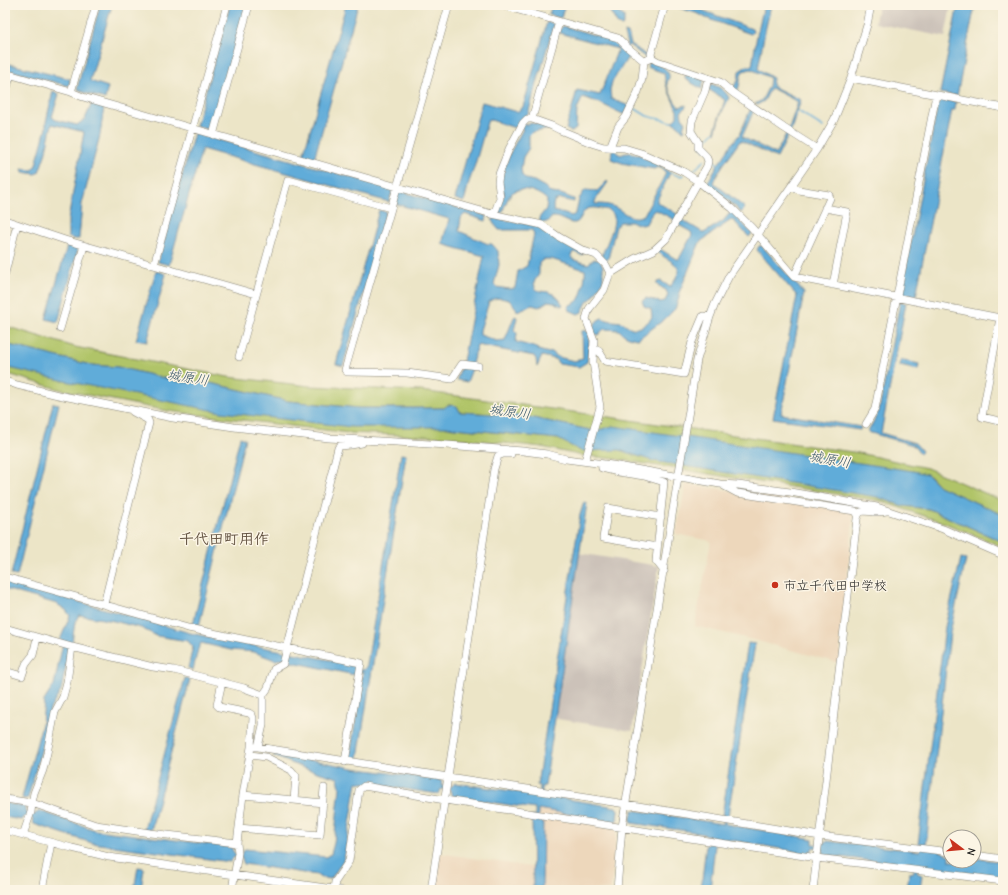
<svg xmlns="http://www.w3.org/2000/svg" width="1008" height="895" font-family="'Comic Neue','Klee One',sans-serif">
<rect width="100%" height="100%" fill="#fcf5e5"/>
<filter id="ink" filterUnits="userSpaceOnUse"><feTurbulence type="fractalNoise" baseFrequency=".025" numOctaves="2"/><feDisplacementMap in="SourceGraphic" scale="8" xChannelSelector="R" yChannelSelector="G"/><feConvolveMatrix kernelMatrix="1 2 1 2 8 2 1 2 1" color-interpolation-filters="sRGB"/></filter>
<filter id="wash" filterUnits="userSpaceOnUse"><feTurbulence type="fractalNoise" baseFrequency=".012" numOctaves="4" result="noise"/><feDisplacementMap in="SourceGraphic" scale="16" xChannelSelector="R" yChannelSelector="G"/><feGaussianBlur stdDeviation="0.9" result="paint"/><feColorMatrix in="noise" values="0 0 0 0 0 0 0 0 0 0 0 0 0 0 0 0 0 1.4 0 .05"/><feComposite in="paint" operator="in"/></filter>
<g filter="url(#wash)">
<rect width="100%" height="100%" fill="#ece5c7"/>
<path fill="#edd7bb" d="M 686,484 L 854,509 L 839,663 L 754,640 L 695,626 L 711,541 L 676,534 Z
M 537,803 L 618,817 L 611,890 L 434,890 L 439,853 L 537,868 Z"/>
<path fill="#ccc2b9" d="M 878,5 L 951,5 L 945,37 L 875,23 Z
M 578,553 L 659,566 L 632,731 L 552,718 Z"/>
<path fill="#b0c468" stroke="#667042" d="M 5,326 L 75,347 L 228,377 L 310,386 L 421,391 L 595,415 L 859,453 L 927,468 L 1003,501 L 1003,515 L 939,486 L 930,476 L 595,431 L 524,416 L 460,412 L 457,406 L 448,405 L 445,408 L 359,408 L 288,401 L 210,383 L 180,382 L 118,367 L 91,365 L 5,344 Z
M 5,362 L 423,423 L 446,427 L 625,446 L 877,497 L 903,506 L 929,509 L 1003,542 L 1003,547 L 945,523 L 880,501 L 615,459 L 578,455 L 542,447 L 448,437 L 349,433 L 168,411 L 58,389 L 5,373 Z"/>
<path fill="#60acd9" stroke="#3e647a" d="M 100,5 L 112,5 L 90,81 L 108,87 L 105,99 L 85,93 L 77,89 Z
M 230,5 L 246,5 L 210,130 L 196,126 Z
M 346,5 L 358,5 L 314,159 L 303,156 Z
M 552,5 L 565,5 L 561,18 L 549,15 Z
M 606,5 L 613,5 L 617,12 L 624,16 L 624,23 L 622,26 L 618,25 Z
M 670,5 L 688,5 L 752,29 L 753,32 L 751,34 L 706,18 L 699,14 Z
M 764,5 L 771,5 L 764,36 L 758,69 L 773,78 L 772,86 L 801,100 L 791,130 L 777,158 L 742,141 L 740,141 L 723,165 L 713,182 L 745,208 L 742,212 L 739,212 L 736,207 L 707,184 L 718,164 L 723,158 L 730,146 L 740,134 L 751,108 L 754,110 L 742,137 L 776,154 L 789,128 L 798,102 L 771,88 L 764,101 L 757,105 L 755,104 L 762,100 L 769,86 L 770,78 L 751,69 L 743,71 C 739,78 741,85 737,91 L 734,90 L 733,87 L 738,81 L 739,71 L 747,66 L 752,66 L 757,35 Z
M 958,5 L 975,5 L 957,96 L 940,93 Z
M 547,22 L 554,24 L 528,114 L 520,121 L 525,125 C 533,121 542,125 551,128 L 551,129 L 532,132 L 529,135 L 529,148 L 523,157 L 521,169 L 522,175 L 526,179 L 534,181 L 545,187 L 551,193 L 561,194 L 574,199 L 574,202 L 560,199 L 554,201 L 553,207 L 554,211 L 572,216 L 576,213 L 579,199 L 585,190 L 597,191 L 607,181 L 608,182 L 595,201 L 595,204 C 601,204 606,204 612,206 C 623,210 630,222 644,215 L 666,173 L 662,169 L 658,167 L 654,169 L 622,163 L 611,159 L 612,150 L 615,150 L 617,153 L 621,155 C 623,154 625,153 627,153 C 638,151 662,166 670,173 L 657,200 L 657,202 L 677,214 L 677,217 L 704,233 L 723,221 L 731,212 L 734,213 L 736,215 L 736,217 L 752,233 L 749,237 L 734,221 L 731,220 L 700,242 L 679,293 L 680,295 L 675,309 L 665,319 L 638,339 C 630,338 624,336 619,330 L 604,329 L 598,335 L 594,334 L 589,336 L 589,346 L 587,362 L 579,367 L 559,364 L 555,359 L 542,356 L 537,367 L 536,359 L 534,356 L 477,345 L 471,367 L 472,369 L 467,382 L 457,380 L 457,378 L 463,361 L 484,256 L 442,244 L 449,219 L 396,204 L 399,191 L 487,216 L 486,221 L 465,214 L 461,218 L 459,231 L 488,244 L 492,244 L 498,251 L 499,265 L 494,284 L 496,287 L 509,289 L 515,288 L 518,271 L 527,266 L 534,234 L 532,230 L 499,230 L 494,224 L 492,220 L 494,218 L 539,226 L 554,237 L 557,241 L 566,243 L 584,254 L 581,255 L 574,252 L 573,252 L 571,256 L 574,260 L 588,264 L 594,259 L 599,260 L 603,266 L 603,281 L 593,297 L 587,302 L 582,312 L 578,314 L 569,310 L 568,307 C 571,303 576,304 579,299 C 582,294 586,275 585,270 L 551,259 L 544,259 L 539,263 L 539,274 L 534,282 L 535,288 C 539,292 542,291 548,292 C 554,293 560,299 563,305 L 561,306 L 554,302 L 548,301 L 539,307 L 532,305 L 517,311 L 516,308 L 509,300 L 500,298 L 493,299 L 489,302 L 480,330 L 480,335 L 497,341 L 505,340 L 514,317 L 516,316 L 517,318 L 514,330 L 517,333 L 516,342 L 537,348 L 538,350 L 549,353 L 552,352 L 558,357 L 574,361 L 583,359 L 582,331 L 585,330 L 588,332 L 598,320 L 602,318 C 608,321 614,321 621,322 C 625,323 628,327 632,328 C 640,330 648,323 652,317 L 651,309 L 644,306 L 642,301 L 646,298 L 660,302 L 665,301 L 668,295 L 666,290 L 657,285 L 657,282 L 661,281 L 670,287 C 672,283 676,280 677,276 C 684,262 662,260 658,250 L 660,249 L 676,259 L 679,259 L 692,235 L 691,232 L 677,224 L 675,220 L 656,210 L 652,212 L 646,224 L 642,225 L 632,222 L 620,222 L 616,227 L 608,259 L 605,260 L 603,258 L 602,255 C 605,247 618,222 613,214 C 610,210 606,209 602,209 C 597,208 592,207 587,209 C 581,212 582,221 575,223 C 567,224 560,216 552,217 C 548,222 546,224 539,221 L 539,218 L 546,209 L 547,200 C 539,192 522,185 512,193 C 508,196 504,208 502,213 L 498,213 L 504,193 L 501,183 L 502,176 L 510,153 L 523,129 L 517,125 L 515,128 L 488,119 L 474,168 L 469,182 L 464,202 L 455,199 L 482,102 L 517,112 L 523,107 Z
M 563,26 L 615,41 L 623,47 L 627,44 L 624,34 L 625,32 L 628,33 L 631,44 L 648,57 L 651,62 C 658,64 667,67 669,75 C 670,78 667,81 667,84 C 668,90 675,103 679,107 L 686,105 L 686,107 L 681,112 L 682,117 L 686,122 L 683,127 L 685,130 L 683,131 L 678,125 L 672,122 L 677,117 L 677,110 L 666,85 L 664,73 L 647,67 L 649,62 L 646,58 L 629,45 L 625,49 L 630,54 L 612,82 L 610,90 L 611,99 L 629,106 L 625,115 L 597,102 L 583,97 L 577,109 L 576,129 L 572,132 L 566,129 L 577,90 L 600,95 L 618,49 L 560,33 L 559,30 Z
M 5,63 L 70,79 L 69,86 L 8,70 L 5,80 Z
M 688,74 L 704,80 L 702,89 L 685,79 L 685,76 Z
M 711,84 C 718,86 726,91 729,98 L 721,114 L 715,133 L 714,132 L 725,100 L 708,89 Z
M 53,91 L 59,94 L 52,117 L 56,120 L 77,125 L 85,119 L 92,103 L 104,107 L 100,135 L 82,204 L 79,239 L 74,239 L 68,237 L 68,220 L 84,132 L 52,124 L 45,155 L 39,172 L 36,174 L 23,172 L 22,169 L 33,170 L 36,165 L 46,128 L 46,122 Z
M 939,99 L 956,102 L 955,110 L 952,110 L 916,296 L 901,293 Z
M 194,133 L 393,189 L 389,202 L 202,149 L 169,265 L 158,262 Z
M 379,210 L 386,212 L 343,366 L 336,364 Z
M 67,246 L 73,247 L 78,249 L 58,322 L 46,319 Z
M 759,246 L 762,246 L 804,293 L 781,414 L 861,427 L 860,430 L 773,418 L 797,296 L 757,250 Z
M 156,271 L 166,274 L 147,342 L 136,340 Z
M 900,302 L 906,303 L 881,433 L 915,443 L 922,451 L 920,454 L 913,445 L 868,432 L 879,411 Z
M 5,344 L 91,365 L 118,367 L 180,382 L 210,383 L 288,401 L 359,408 L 444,408 L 448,405 L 457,406 L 460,412 L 524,416 L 595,431 L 613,426 L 913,471 L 927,474 L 939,486 L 1003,515 L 1003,542 L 929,509 L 903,506 L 877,497 L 653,461 L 619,450 L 581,451 L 558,439 L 446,427 L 352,427 L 221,412 L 65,381 L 5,367 Z
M 901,360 L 919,364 L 918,370 L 900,366 Z
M 53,403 L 59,404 L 17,576 L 11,575 Z
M 240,437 L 245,439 L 199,626 L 193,624 Z
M 401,454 L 406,455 L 358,758 L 350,757 L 363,672 L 355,671 L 355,675 L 287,661 L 288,658 L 275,660 L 254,652 L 231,650 L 201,643 L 198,649 L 193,670 L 188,668 L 193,647 L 188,641 L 157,636 L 141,628 L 114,621 L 79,615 L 75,622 L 72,643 L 70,644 L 61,691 L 50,709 L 42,747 L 28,798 L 24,799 L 22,798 L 42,724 L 44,701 L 54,685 L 63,643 L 60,640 L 70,616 L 66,610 L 57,604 L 5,589 L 5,581 L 194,634 L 356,665 L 356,669 L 364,670 L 367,665 Z
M 584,502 L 587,503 L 545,786 L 542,786 L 542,795 L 616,807 L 618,810 L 617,820 L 614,822 L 538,809 L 538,819 L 543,821 L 542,890 L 533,890 L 532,816 L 535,817 L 535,809 L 452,796 L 450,790 L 441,789 L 439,794 L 357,782 L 344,859 L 331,879 L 319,877 L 317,875 L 244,864 L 241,857 L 234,857 L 230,862 L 92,843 L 34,824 L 32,818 C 27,816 24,815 21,820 L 5,817 L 5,803 L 25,807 L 25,810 L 27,813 L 33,815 L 40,811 L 95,830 L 231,847 L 234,853 L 241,855 L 245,849 L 327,857 L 331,854 L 334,843 L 340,787 L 338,778 L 304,768 L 273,756 L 278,753 L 353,768 L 441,780 L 442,786 L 451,787 L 455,783 L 539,795 L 540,787 L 537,785 L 580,515 Z
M 961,558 L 966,559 L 950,633 L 926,845 L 923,845 L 950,855 L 950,861 L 974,861 L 974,858 L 1003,862 L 1003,878 L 918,866 L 917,873 L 922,875 L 920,890 L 907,890 L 909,873 L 914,872 L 914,866 L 824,855 L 823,849 L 813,847 L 810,854 L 714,837 L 713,844 L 715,845 L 710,890 L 701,890 L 706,844 L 710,843 L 711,836 L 694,832 L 631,823 L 631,817 L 633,810 L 723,824 L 724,817 L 722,816 L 748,643 L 755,644 L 728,816 L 727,817 L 725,824 L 813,839 L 813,844 L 823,845 L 826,841 L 920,851 L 920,845 L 918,844 L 945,627 Z
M 185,678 L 190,679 L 151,830 L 144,829 Z
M 138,867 L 144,868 L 141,890 L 134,890 Z"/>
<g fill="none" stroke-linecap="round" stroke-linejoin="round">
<path stroke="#60acd9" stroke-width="1.5" d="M 634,108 L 647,116 L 672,122
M 798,111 L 823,127
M 705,150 L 701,145 L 714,132
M 710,158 L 718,164
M 670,173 C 675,173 678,178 683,175
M 691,173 L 705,160"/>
</g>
</g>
<g filter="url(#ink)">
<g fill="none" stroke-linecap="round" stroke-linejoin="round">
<defs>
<path id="minor" d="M 449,5 L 345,370 L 347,372 L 407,373 L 452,379 L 462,364 L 478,366
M 501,5 L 618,38 L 627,47 L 644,61
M 652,58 L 657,61 L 720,82 L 733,93 L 784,128 L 817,149
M 851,78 L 1003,108
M 71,92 L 96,5
M 5,94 L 10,77 L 12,75 L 71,92 L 83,97 L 492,214 L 538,224 L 542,225 L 559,237 L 584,251 L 596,255 L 606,265 L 610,273
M 532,119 L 559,22
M 213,135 L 249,5
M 610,147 L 618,127 L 626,117 L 638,92 L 642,79 L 644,61 L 652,58 L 651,54 L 665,5
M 792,186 L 799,190 L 829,195 L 830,198 L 794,277
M 825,208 L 847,212 L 833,285
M 492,214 L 496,209 L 500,198 L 498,182 L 499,174 L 509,149 L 523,123 L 527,119 L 532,119 L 552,126 L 560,130 L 594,144 L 604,147 L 624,148 L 641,153 L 684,172 L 699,182 L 732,208 L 752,228 L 794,277 L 1000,318 L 1003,318
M 5,220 L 65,240 L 256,294
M 154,265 L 227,5
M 5,273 L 17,224
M 1000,318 L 982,417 L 999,421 L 1003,422
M 60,329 L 84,246
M 593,348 L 599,351 L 605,361 L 684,374 L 692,342 L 703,316 L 710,317
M 239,357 L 288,180 L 391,208
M 5,381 L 17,385 L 58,395 L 173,418 L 234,427 L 329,438 L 447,445 L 523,451 L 547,454 L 566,459 L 612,465 L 720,484 L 738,485 L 790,492 L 877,507 L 943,529 L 1003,555
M 866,424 L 875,409 L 936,95
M 585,461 L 600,407 L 593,362 L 594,340 L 586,319 L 589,309 L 604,290 L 610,273 L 613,272 L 634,259 L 654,250 L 666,239 L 707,166 L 708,161 L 706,156 L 698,148 L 698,142 L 691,131 L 692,121 L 705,91 L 708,78
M 602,468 L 618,472 L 644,476 L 664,482 L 656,561 L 664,571
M 724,486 L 737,493 L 855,511 L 858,514
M 657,547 L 603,538 L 608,508 L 661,517
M 5,577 L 188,628 L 361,663 L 345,762
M 104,604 L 149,423 L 148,420 L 133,412
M 5,628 L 72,647 L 153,667 L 174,670 L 244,688 L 263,695
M 5,671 L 22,676 L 26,664 L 33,655 L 37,638
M 222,682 L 217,705 L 219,707 L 249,713 L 252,715 L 253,718 L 251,747 L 243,795 L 237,843 L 238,853 L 232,890
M 251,747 L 258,747 L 448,777 L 626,804 L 820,836 L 950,852
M 258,747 L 263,725 L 263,695 L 268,688 L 274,669 L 283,664 L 338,448 L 340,446 L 351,445 L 362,443
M 250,755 L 266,757 L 291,770 L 296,776 L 294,800
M 243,795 L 323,803
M 5,799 L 32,803 L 96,825 L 150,833 L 237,843
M 239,828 L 320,835 L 324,788
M 5,830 L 72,848 L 109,857 L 340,890
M 23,835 L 31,812 L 32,803 L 34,793 L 43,770 L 47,753 L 55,712 L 63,697 L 67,682 L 72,647
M 974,855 L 1003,859
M 334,889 L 335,882 L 349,861 L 359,790 L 364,786 L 445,800 L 817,858 L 1003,881
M 42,890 L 51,843
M 431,890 L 494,469 L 498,456 L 503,454 L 511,454
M 617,890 L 622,827 L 697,360 L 710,317 L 715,304 L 729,276 L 817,149 L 834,120 L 851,78 L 867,25 L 871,5
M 813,890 L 857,519 C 859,509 864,511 873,512 C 877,512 882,512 886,511"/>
</defs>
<use href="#minor" stroke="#848072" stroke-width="8"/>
<use href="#minor" stroke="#fff" stroke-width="7"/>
</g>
</g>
<circle fill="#c8321e" stroke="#fcf5e5" stroke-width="1.5" cx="775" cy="585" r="4"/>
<g text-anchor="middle" stroke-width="3" stroke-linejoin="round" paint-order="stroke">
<g font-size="13" fill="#1c1c1c" stroke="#fcf5e5" text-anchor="start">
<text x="783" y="590">市立千代田中学校</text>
</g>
<g font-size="14" font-style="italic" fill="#375668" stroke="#fcf5e5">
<text transform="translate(188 377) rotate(9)" y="5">城原川</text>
<text transform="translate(510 411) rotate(8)" y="5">城原川</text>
<text transform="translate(830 459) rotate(10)" y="5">城原川</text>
</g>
<g font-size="15" font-weight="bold" fill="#635342" stroke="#fcf5e5">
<text x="224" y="544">千代田町用作</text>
</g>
</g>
<rect width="1008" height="895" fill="none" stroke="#fcf5e5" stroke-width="20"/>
<g transform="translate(962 849) rotate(106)"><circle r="19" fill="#fcf5e5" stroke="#a29e95"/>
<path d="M0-3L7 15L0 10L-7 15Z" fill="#c8321e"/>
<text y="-6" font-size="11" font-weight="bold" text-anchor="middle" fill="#1c1c1c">N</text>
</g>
</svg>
